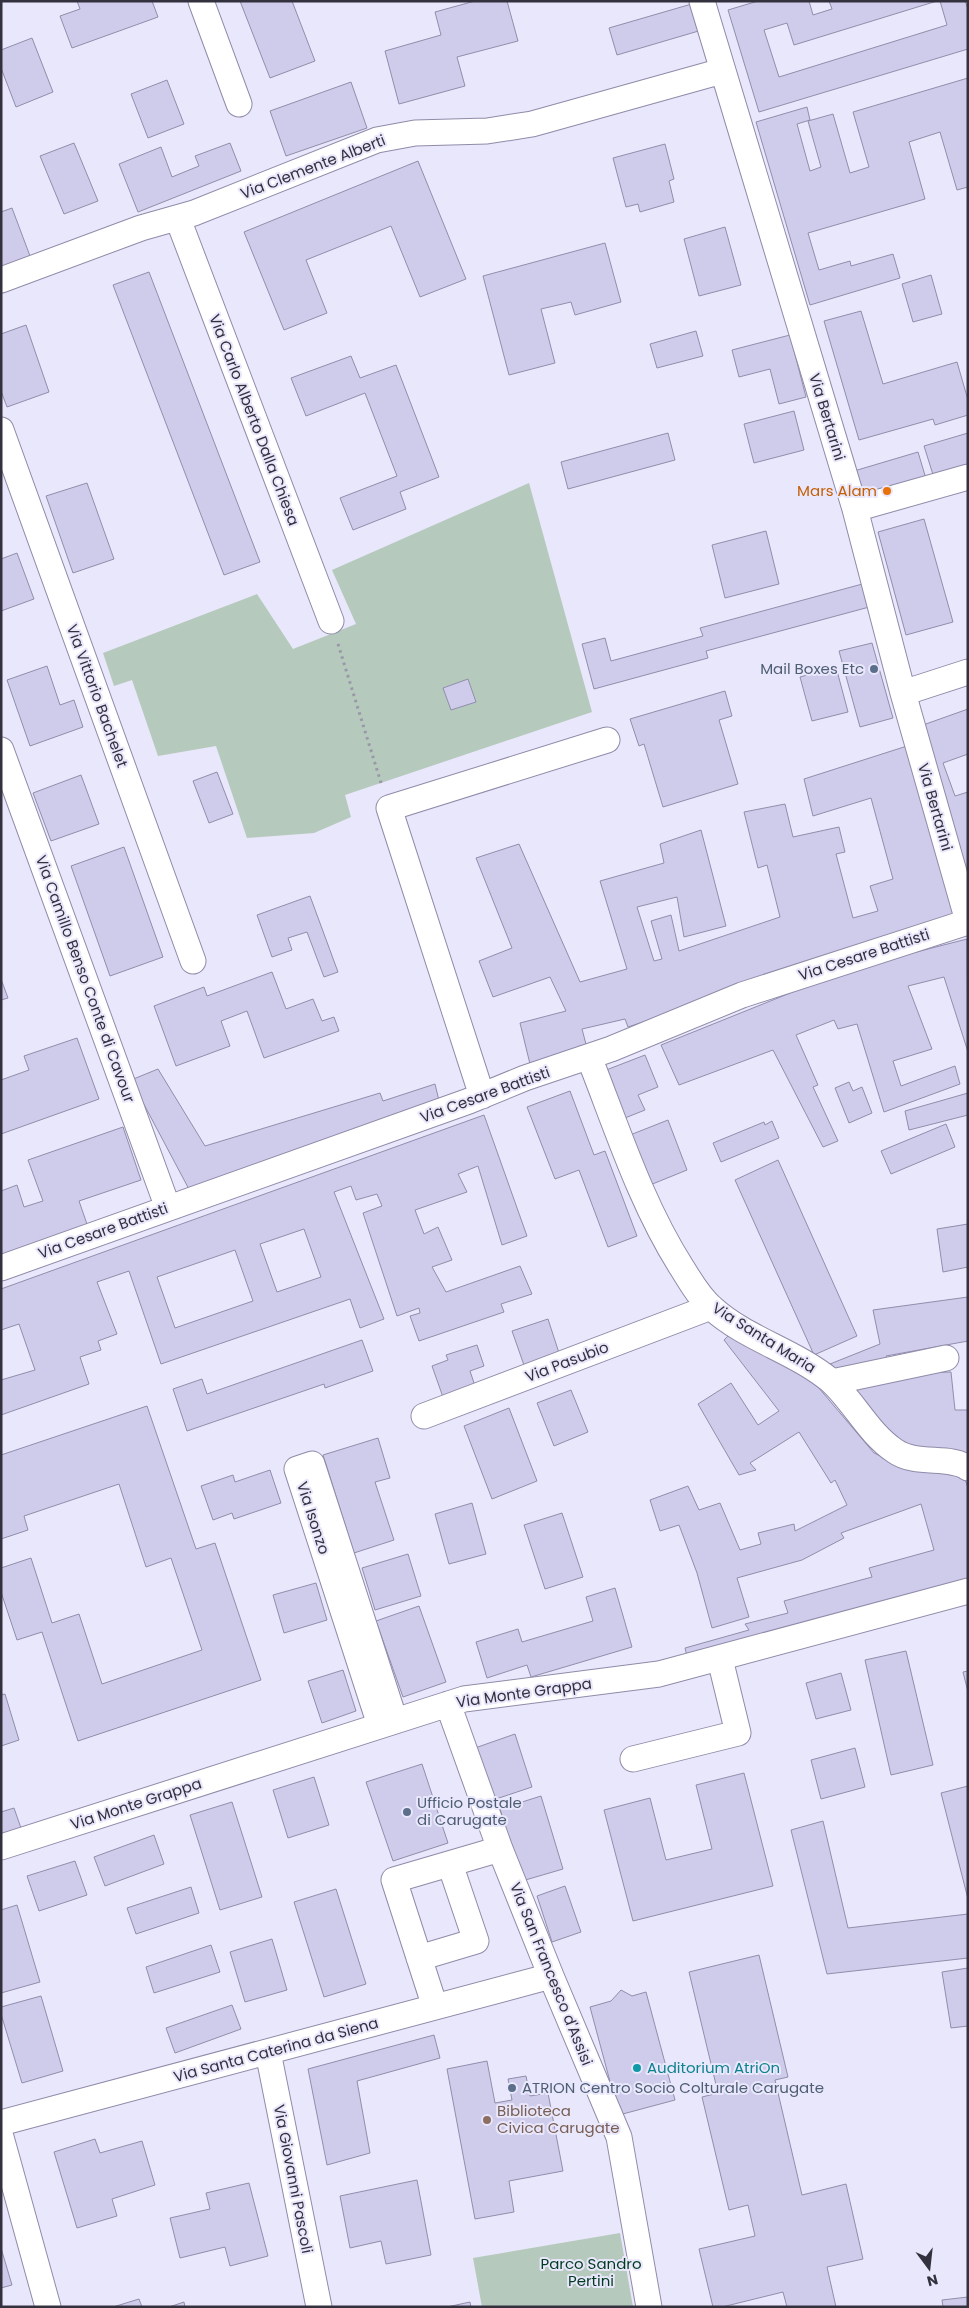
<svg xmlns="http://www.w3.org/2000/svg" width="969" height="2308" font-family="Poppins,sans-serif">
<rect width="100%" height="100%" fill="#e9e7fb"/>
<path fill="#b5c9bc" d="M 529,483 L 592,712 L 345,795 L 351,817 L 314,833 L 247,838 L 216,746 L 158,756 L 132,680 L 114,686 L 103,653 L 257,594 L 293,649 L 356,624 L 332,570 Z
M 620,2233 L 633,2307 L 482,2307 L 473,2258 Z"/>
<path fill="#cecbeb" stroke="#918eac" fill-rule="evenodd" d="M 77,1 L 152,1 L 158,17 L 72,48 L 60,16 L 80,9 Z
M 240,1 L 292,1 L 315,61 L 270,78 Z
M 475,1 L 507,1 L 518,41 L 457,57 L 465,86 L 399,104 L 385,51 L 441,35 L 435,12 Z
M 758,1 L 809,1 L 813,15 L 832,9 L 829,1 L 937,1 L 794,45 L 787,23 L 764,30 L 779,77 L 947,25 L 940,1 L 965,1 L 968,9 L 968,49 L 759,112 L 728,10 Z
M 695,3 L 702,30 L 617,55 L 609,28 Z
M 32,38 L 53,92 L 16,107 L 1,68 L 1,50 Z
M 968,78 L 968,187 L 957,190 L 940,132 L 909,142 L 925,199 L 808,233 L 819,270 L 850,261 L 851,266 L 893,254 L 900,278 L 810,305 L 756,122 L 807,107 L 810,120 L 797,124 L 810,171 L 821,167 L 808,121 L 833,114 L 850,173 L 869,167 L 853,112 Z
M 167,80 L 184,124 L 148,138 L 131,94 Z
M 351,82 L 367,128 L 286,156 L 270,111 Z
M 74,143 L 98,201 L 64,214 L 40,156 Z
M 230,143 L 241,171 L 138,212 L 119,164 L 161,147 L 172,177 L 199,166 L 195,156 Z
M 665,144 L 674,179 L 669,181 L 674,202 L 640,212 L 638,204 L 626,207 L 613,158 Z
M 418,161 L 466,279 L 420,297 L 391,226 L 306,260 L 327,313 L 284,330 L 244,232 Z
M 12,208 L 30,256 L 1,267 L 1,212 Z
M 725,227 L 741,285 L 699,296 L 684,239 Z
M 605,243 L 621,302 L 575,315 L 571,302 L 541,309 L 555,363 L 509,375 L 483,276 Z
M 149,272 L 260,562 L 224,575 L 113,285 Z
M 931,275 L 942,314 L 913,322 L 902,284 Z
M 861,311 L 883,384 L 957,362 L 968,400 L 968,415 L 935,425 L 933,419 L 859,440 L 824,321 Z
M 26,325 L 49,392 L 7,407 L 1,391 L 1,334 Z
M 696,331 L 703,356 L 657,368 L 650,344 Z
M 790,335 L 806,397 L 779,404 L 770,369 L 739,377 L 732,350 Z
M 351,356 L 360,378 L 396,365 L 439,477 L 400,492 L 406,509 L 353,530 L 340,498 L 397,476 L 365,393 L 306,416 L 291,378 Z
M 794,411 L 804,450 L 754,463 L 744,424 Z
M 668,433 L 675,460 L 568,489 L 561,462 Z
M 968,433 L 968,471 L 935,481 L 924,446 Z
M 918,452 L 927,482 L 864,502 L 854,471 Z
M 87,483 L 114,559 L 73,573 L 46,496 Z
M 924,519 L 953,622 L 906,635 L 878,532 Z
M 766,531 L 779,584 L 725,598 L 712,545 Z
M 17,553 L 34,599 L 1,611 L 1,559 Z
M 866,583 L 873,606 L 706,651 L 708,658 L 594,689 L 582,644 L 605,638 L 611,661 L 703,636 L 700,628 Z
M 872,643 L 893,718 L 860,727 L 839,651 Z
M 47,666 L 60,705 L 74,700 L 83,727 L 30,746 L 7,680 Z
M 836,667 L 848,712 L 812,721 L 800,677 Z
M 468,679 L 476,702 L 451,710 L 443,688 Z
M 725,691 L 732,716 L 719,720 L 738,784 L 663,807 L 644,744 L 639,746 L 630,719 Z
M 968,709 L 968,754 L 943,763 L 955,796 L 968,792 L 968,878 L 923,725 Z
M 907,746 L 955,920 L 824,961 L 628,1027 L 625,1019 L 582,1029 L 587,1048 L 530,1064 L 520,1023 L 566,1011 L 550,977 L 493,997 L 479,961 L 512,948 L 476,858 L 519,844 L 580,982 L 627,969 L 600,881 L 664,863 L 660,844 L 701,830 L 726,926 L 684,937 L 677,897 L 637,907 L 654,961 L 662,959 L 651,921 L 671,915 L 679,951 L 780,917 L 767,865 L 758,868 L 744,812 L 785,804 L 793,837 L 839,827 L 845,852 L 836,854 L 853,918 L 878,911 L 870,886 L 893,879 L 871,798 L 813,816 L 804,779 Z
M 217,772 L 233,814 L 209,823 L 193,781 Z
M 81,775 L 99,824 L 51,841 L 33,793 Z
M 124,847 L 163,957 L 110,976 L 71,866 Z
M 310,896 L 338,972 L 324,977 L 307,932 L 288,938 L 292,950 L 272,957 L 257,915 Z
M 967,939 L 968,1052 L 944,977 L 908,986 L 932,1049 L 893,1061 L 901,1086 L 955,1066 L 960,1084 L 884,1112 L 857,1024 L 838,1029 L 834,1020 L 796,1035 L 818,1085 L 813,1087 L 838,1141 L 823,1147 L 773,1050 L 679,1085 L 661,1045 L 850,969 Z
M 272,972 L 286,1009 L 313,999 L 322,1021 L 334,1017 L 339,1031 L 264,1058 L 247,1011 L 221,1021 L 230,1046 L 176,1066 L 154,1006 L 204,987 L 207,996 Z
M 1,979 L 8,998 L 1,1000 Z
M 77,1038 L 99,1099 L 1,1134 L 1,1080 L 29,1070 L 24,1056 Z
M 645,1055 L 658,1087 L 638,1095 L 645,1110 L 620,1120 L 601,1072 Z
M 158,1069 L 205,1146 L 380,1093 L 383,1101 L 435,1084 L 440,1105 L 191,1193 L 131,1080 Z
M 849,1082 L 853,1091 L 862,1087 L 872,1113 L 849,1123 L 835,1088 Z
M 570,1091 L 594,1155 L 605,1151 L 637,1236 L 608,1247 L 579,1170 L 555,1179 L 527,1107 Z
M 968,1093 L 968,1115 L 909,1130 L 905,1111 Z
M 484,1115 L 527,1236 L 502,1245 L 478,1166 L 458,1174 L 467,1192 L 415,1210 L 424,1234 L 438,1227 L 452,1260 L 432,1267 L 446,1292 L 520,1266 L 532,1294 L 501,1304 L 504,1312 L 419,1341 L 410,1316 L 420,1313 L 419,1308 L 397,1316 L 363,1213 L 382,1206 L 377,1194 L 356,1200 L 351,1186 L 334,1192 L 384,1319 L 360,1328 L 350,1299 L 161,1364 L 129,1271 L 97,1282 L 117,1334 L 98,1341 L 101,1350 L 80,1357 L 89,1384 L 1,1415 L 1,1380 L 35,1370 L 19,1324 L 1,1330 L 1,1289 ZM 304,1229 L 321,1277 L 277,1292 L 260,1244 ZM 235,1250 L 253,1301 L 175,1328 L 157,1277 Z
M 668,1120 L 687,1170 L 650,1185 L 630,1135 Z
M 772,1121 L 779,1138 L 721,1162 L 713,1143 L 764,1122 L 765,1125 Z
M 946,1124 L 955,1147 L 891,1174 L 881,1151 Z
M 123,1127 L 141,1180 L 79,1201 L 88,1227 L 4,1256 L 1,1252 L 1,1191 L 17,1185 L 24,1207 L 43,1201 L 28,1160 Z
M 778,1160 L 857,1336 L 814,1355 L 735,1180 Z
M 968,1224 L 968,1267 L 943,1272 L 937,1229 Z
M 968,1297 L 968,1341 L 886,1356 L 889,1362 L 844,1376 L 830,1364 L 880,1344 L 873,1310 Z
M 548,1319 L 560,1356 L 525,1368 L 512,1331 Z
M 734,1330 L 777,1354 L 818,1387 L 874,1453 L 899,1465 L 964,1476 L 968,1488 L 968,1585 L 689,1664 L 685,1648 L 749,1630 L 745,1624 L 788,1613 L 784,1601 L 872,1577 L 869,1568 L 934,1550 L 921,1504 L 841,1533 L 844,1538 L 802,1560 L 737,1578 L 749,1617 L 712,1628 L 697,1573 L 679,1525 L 660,1531 L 650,1500 L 688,1486 L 699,1510 L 720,1503 L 740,1550 L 761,1544 L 758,1533 L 794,1524 L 795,1531 L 847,1505 L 835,1480 L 831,1483 L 799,1432 L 750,1463 L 756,1470 L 739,1475 L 698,1404 L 731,1383 L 758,1425 L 779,1411 L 724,1340 Z
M 362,1340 L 373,1371 L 325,1388 L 324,1384 L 187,1431 L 173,1389 L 202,1379 L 207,1394 Z
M 477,1345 L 484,1366 L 470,1371 L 476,1389 L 444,1400 L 432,1366 L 448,1360 L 446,1355 Z
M 951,1372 L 955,1410 L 968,1410 L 968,1459 L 903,1452 L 849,1391 L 915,1373 Z
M 571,1390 L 588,1432 L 554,1446 L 537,1403 Z
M 147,1406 L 196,1549 L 215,1543 L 261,1680 L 78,1741 L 42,1632 L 17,1640 L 1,1592 L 1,1568 L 31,1558 L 52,1623 L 79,1614 L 102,1684 L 202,1650 L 171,1558 L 146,1567 L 119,1484 L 24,1516 L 28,1530 L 1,1539 L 1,1455 Z
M 509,1408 L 537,1481 L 492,1499 L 464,1426 Z
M 378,1438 L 390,1478 L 375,1482 L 394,1540 L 354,1553 L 323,1455 Z
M 270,1470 L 281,1503 L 234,1519 L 232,1513 L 213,1520 L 201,1486 L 233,1475 L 235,1482 Z
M 472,1503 L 486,1554 L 449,1564 L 435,1514 Z
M 562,1513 L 583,1577 L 545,1589 L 524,1525 Z
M 408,1554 L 421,1596 L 375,1610 L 362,1568 Z
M 316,1583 L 327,1620 L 284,1633 L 273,1595 Z
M 615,1588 L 632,1647 L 531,1677 L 527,1665 L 487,1678 L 476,1642 L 518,1629 L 522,1642 L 593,1621 L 586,1597 Z
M 419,1606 L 446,1682 L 403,1697 L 376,1621 Z
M 906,1651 L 933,1765 L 891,1775 L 865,1660 Z
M 343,1670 L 356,1711 L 322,1723 L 308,1681 Z
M 968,1671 L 968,1692 L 963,1672 Z
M 841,1673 L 851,1710 L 816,1719 L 806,1683 Z
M 5,1694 L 19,1740 L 1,1746 L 1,1695 Z
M 515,1734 L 532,1787 L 493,1800 L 475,1748 Z
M 855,1748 L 865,1787 L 821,1799 L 811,1760 Z
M 422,1764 L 448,1843 L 393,1861 L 366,1782 Z
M 744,1773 L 773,1886 L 633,1921 L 604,1810 L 650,1798 L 666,1860 L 712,1849 L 696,1785 Z
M 314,1777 L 329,1825 L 288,1838 L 273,1790 Z
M 968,1786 L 968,1899 L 941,1793 Z
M 541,1796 L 563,1869 L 522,1881 L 500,1809 Z
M 232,1802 L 262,1897 L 220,1910 L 190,1815 Z
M 14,1808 L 22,1831 L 1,1838 L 1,1812 Z
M 823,1821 L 848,1928 L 968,1914 L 968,1958 L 827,1974 L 791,1830 Z
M 154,1835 L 164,1864 L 105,1886 L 94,1857 Z
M 75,1861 L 87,1895 L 39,1911 L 27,1876 Z
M 565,1886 L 581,1932 L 552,1942 L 537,1896 Z
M 191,1887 L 199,1913 L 136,1934 L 127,1908 Z
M 336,1889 L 366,1984 L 324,1997 L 294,1902 Z
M 17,1905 L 40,1982 L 1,1993 L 1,1910 Z
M 272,1939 L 287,1990 L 245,2002 L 230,1952 Z
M 211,1945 L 220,1972 L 154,1993 L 146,1967 Z
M 759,1955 L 788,2077 L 775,2080 L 802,2195 L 846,2184 L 863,2259 L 827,2267 L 836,2307 L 787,2307 L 783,2292 L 722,2307 L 713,2307 L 699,2249 L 755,2236 L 748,2205 L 729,2210 L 702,2097 L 718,2093 L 689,1972 Z
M 968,1968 L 968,2026 L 951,2028 L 942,1972 Z
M 621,1990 L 632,1996 L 646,1992 L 675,2100 L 619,2115 L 590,2007 L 611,2001 Z
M 41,1996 L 63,2071 L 22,2083 L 1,2014 L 1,2007 Z
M 232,2005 L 241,2029 L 175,2053 L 166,2028 Z
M 434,2035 L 440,2058 L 357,2081 L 370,2153 L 327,2165 L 308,2069 Z
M 487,2061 L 495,2103 L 512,2100 L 508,2079 L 526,2076 L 530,2096 L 548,2093 L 563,2171 L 509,2181 L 514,2212 L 475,2219 L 447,2069 Z
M 95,2139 L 100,2153 L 142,2141 L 155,2185 L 112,2199 L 117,2216 L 77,2228 L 54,2152 Z
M 417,2180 L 431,2255 L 386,2264 L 381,2241 L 350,2248 L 340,2196 Z
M 249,2183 L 268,2256 L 230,2266 L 225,2247 L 180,2258 L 170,2218 L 210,2209 L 206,2193 Z
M 1,2248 L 12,2285 L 1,2288 Z
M 968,2297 L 968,2307 L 943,2307 L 942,2300 Z
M 139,2299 L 142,2307 L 113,2307 Z
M 184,2302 L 185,2307 L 169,2307 Z
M 470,2302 L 471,2307 L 447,2307 Z"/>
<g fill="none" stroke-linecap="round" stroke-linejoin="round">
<defs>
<path id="minor" d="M 201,1 L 239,104
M 702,1 L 855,509 L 903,693 L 968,921
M 178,219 L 331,621
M 1,280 L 141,228 L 194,213 L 377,140 L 415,133 L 487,131 L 532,124 L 722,71
M 1,430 L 193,961
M 855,509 L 968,477
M 903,693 L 968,672
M 1,750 L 168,1208
M 589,1057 C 617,1128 641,1204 682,1268 C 691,1282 699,1297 712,1308 C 746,1339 795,1351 831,1381 C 854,1402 869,1434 895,1451 C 916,1466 950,1455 968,1468
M 482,1096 L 389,808 L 607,740
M 1,1268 L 469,1101 L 525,1078 L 611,1049 L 742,995 L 968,922
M 832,1382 L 946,1358
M 424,1416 L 711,1307
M 448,1704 L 500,1849 L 551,1976 L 619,2137 L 649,2307
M 380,1725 L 297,1469 L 312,1464 L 395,1721
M 633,1759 L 738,1733 L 720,1659
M 1,1847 L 464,1699 L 659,1674 L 968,1591
M 419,1958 L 476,1941 L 450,1864
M 435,2007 L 394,1880 L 500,1849
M 268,2052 L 319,2307
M 1,2123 L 551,1976
M 1,2137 L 48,2307"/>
</defs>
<use href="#minor" stroke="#8f8ba9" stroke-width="27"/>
<path stroke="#9997a8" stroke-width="3" stroke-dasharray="2.5 4" stroke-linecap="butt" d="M 338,644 L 382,786"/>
<use href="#minor" stroke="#fff" stroke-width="25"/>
</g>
<circle fill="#e8710a" stroke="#e9e7fb" stroke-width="2" cx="887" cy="491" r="5"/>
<g fill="#5c6f8a" stroke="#e9e7fb" stroke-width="2">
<circle cx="874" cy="669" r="5"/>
<circle cx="407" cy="1812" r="5"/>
<circle cx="512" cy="2088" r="5"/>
</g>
<circle fill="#0f9aa8" stroke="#e9e7fb" stroke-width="2" cx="637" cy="2068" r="5"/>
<circle fill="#8d6e63" stroke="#e9e7fb" stroke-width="2" cx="487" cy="2120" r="5"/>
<g text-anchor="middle" stroke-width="4" stroke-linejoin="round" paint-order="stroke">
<g font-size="15" fill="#33313e" stroke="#e9e7fb">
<text transform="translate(313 167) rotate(-21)" y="5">Via Clemente Alberti</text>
<text transform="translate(827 417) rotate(73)" y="5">Via Bertarini</text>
<text transform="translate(254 420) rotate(69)" y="5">Via Carlo Alberto Dalla Chiesa</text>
<text transform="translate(97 696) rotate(70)" y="5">Via Vittorio Bachelet</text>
<text transform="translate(935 807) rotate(74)" y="5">Via Bertarini</text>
<text transform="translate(864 955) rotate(-18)" y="5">Via Cesare Battisti</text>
<text transform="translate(85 979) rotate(70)" y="5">Via Camillo Benso Conte di Cavour</text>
<text transform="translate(485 1095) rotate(-20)" y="5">Via Cesare Battisti</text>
<text transform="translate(103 1231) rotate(-20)" y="5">Via Cesare Battisti</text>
<text transform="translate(764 1338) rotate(32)" y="5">Via Santa Maria</text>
<text transform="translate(567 1362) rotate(-21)" y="5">Via Pasubio</text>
<text transform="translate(313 1518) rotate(72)" y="5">Via Isonzo</text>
<text transform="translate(524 1693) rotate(-8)" y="5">Via Monte Grappa</text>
<text transform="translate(136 1804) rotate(-18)" y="5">Via Monte Grappa</text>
<text transform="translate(551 1974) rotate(68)" y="5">Via San Francesco d'Assisi</text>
<text transform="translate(276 2050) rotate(-15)" y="5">Via Santa Caterina da Siena</text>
<text transform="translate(293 2179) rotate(79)" y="5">Via Giovanni Pascoli</text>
</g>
<g font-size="15" fill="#c56008" stroke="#e9e7fb" text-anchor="end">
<text x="877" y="496">Mars Alam</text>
</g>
<g font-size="15" fill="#4e5e75" stroke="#e9e7fb" text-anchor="start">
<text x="864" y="674" text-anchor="end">Mail Boxes Etc</text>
<text x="417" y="1808">Ufficio Postale<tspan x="417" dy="17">di Carugate</tspan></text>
<text x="522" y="2093">ATRION Centro Socio Colturale Carugate</text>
</g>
<g font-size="15" fill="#0d838f" stroke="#e9e7fb" text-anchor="start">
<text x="647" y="2073">Auditorium AtriOn</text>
</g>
<g font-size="15" fill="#785e54" stroke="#e9e7fb" text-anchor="start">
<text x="497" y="2116">Biblioteca<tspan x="497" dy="17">Civica Carugate</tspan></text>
</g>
<g font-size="15" fill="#003b20" stroke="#e9e7fb">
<text x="591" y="2269">Parco Sandro<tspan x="591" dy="17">Pertini</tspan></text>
</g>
</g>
<rect width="969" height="2308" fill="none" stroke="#33313e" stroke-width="5"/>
<g transform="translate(929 2268) rotate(165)" stroke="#e9e7fb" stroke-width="4" paint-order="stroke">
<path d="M0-4L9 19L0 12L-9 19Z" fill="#33313e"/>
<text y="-8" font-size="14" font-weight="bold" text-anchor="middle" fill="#33313e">N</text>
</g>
</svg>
